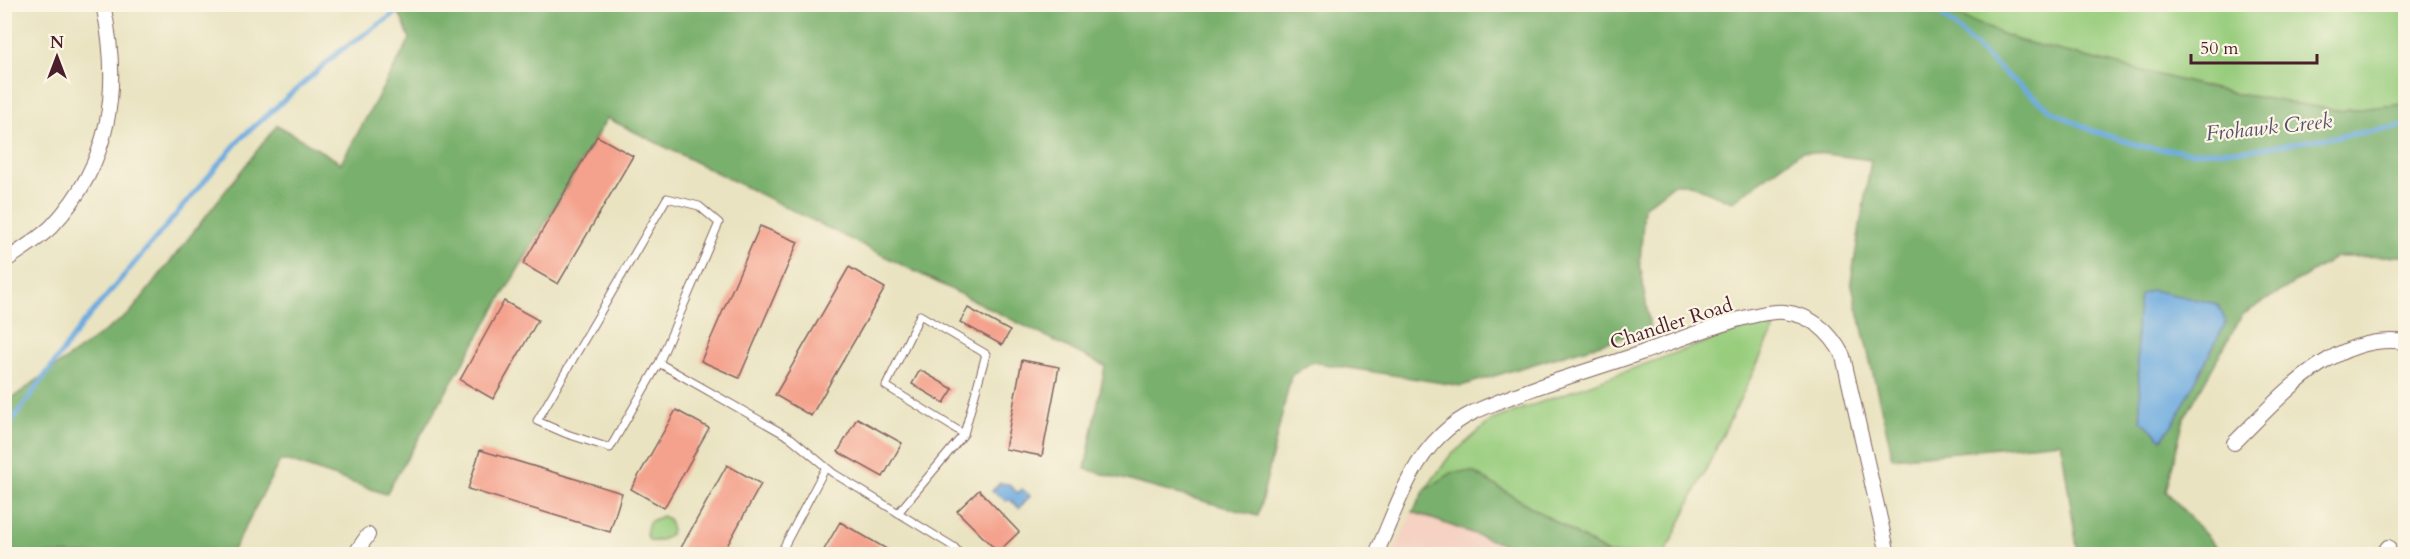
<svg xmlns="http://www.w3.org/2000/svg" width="2410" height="559" font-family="Cardo,serif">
<rect width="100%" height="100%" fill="#fcf5e5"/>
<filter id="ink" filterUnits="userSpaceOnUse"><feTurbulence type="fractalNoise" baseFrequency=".0167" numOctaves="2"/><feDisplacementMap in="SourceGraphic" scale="12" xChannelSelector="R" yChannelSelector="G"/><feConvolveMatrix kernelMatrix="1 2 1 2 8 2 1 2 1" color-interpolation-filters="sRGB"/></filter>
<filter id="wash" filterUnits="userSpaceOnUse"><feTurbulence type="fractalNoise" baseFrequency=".008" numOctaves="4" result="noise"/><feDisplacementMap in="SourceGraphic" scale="24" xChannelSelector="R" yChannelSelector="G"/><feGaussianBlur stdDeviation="1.35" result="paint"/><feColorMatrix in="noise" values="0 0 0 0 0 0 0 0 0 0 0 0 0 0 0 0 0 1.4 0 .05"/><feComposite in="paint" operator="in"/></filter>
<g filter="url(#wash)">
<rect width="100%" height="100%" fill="#e9e3c1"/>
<path fill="#f5d2c2" d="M 1413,512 L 1530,554 L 1392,554 Z"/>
<path fill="#99cd7e" stroke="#727654" stroke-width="1.5" d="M 1932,5 L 2405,5 L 2405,104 L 2342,111 L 2231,93 L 2017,40 Z
M 1752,325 L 1775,327 L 1665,554 L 1609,554 L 1473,472 L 1425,490 L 1449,457 L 1492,420 Z
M 662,516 L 669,519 L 672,531 C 667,539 659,542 650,541 L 646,534 L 649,522 Z"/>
<path fill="#7ab06d" stroke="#62684c" stroke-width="1.5" d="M 396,5 L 1932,5 L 2017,40 L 2231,93 L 2342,111 L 2405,104 L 2405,256 L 2336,257 L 2242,315 L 2184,419 L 2166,491 L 2223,554 L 2078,554 L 2061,442 L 1893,458 L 1851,281 L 1871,160 L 1802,151 L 1732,202 L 1690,184 L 1674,184 L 1644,207 L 1640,262 L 1650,329 L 1461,386 L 1312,362 L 1291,376 L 1258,516 L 1085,469 L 1105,366 L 607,118 L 386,494 L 289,461 L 280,461 L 231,554 L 219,554 L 200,549 L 118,554 L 5,554 L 4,404 L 130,313 L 277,125 L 341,163 L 410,39 Z
M 1453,472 L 1473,472 L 1609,554 L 1530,554 L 1413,512 L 1425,490 Z"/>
<path fill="#6dabdf" stroke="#5c6585" stroke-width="1.5" d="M 2151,290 L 2218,304 L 2226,322 L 2176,419 L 2162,439 L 2141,420 L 2136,331 L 2140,295 Z
M 1000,483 L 1008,484 L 1018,493 L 1022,489 L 1030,496 L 1019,508 L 1009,499 L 1007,501 L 992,491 Z"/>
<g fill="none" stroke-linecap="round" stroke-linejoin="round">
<path stroke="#6dabdf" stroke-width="5" d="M 1930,4 L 2010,78 L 2052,111 L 2093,131 L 2144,147 L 2192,152 L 2254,149 L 2406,126
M 4,432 L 81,326 L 241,138 L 340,51 L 409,4"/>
</g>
<g id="blocks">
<path fill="#f4a28d" d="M 597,136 L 633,156 L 558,284 L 523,264 Z
M 760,226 L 798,242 L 739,378 L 701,361 Z
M 849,267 L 885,288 L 811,416 L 775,395 Z
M 504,301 L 538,320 L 493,399 L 460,380 Z
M 968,308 L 1010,331 L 1002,345 L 960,322 Z
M 1022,360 L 1059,367 L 1042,456 L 1005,449 Z
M 920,370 L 953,389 L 944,403 L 912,384 Z
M 676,410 L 709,428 L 664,508 L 631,489 Z
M 857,418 L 902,443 L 883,477 L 838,452 Z
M 480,450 L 622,493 L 610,532 L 468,489 Z
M 727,465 L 761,484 L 722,555 L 677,555 Z
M 979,490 L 1019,532 L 998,552 L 957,511 Z
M 840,522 L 897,555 L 821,555 Z"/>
</g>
</g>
<g filter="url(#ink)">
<use href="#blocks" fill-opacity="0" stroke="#826460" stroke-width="1.5"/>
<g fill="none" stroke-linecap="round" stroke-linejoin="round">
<defs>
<path id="lane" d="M 667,198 L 699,206 L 719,223 L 659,363 L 610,448 L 567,434 L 537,421 Z
M 659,363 L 791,438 L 833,473 L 954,547 L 960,554
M 898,513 L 964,434 L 886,386 L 920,315 L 986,354 L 964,434
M 780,554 L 826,467"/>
<path id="street" d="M 4,262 C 20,250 38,240 52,226 C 112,162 121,87 103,4
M 2234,443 C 2281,397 2333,332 2406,342
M 355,554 L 368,535
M 1376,554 C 1394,515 1408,466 1441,435 C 1450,426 1462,418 1474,412 C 1527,388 1586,372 1641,353 C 1673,342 1754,309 1784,312 C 1812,315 1831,333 1843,356 L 1888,554
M 2383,554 L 2388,547"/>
</defs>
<use href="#lane" stroke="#826460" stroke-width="9"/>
<use href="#street" stroke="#826460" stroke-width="16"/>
<use href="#lane" stroke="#fff" stroke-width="7"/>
<use href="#street" stroke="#fff" stroke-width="14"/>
</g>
</g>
<g text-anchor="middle" stroke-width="4.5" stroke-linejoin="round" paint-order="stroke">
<g font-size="20" fill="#4a1f2b" stroke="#fcf5e5">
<text transform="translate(1671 323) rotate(-18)" y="7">Chandler Road</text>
</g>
<g font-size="21" font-style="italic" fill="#56506a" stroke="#fcf5e5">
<text transform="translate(2269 127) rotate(-6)" y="7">Frohawk Creek</text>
</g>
</g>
<rect width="2410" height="559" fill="none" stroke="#fcf5e5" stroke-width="24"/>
<g transform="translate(57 57)" stroke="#fcf5e5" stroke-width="4.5" paint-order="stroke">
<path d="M0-4.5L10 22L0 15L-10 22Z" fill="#4a1f2b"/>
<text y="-9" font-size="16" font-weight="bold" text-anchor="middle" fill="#4a1f2b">N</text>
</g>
<path d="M2191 54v9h126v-9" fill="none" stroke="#4a1f2b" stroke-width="3"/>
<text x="2200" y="54" font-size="18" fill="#4a1f2b" stroke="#fcf5e5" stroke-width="4.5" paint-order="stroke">50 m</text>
</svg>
